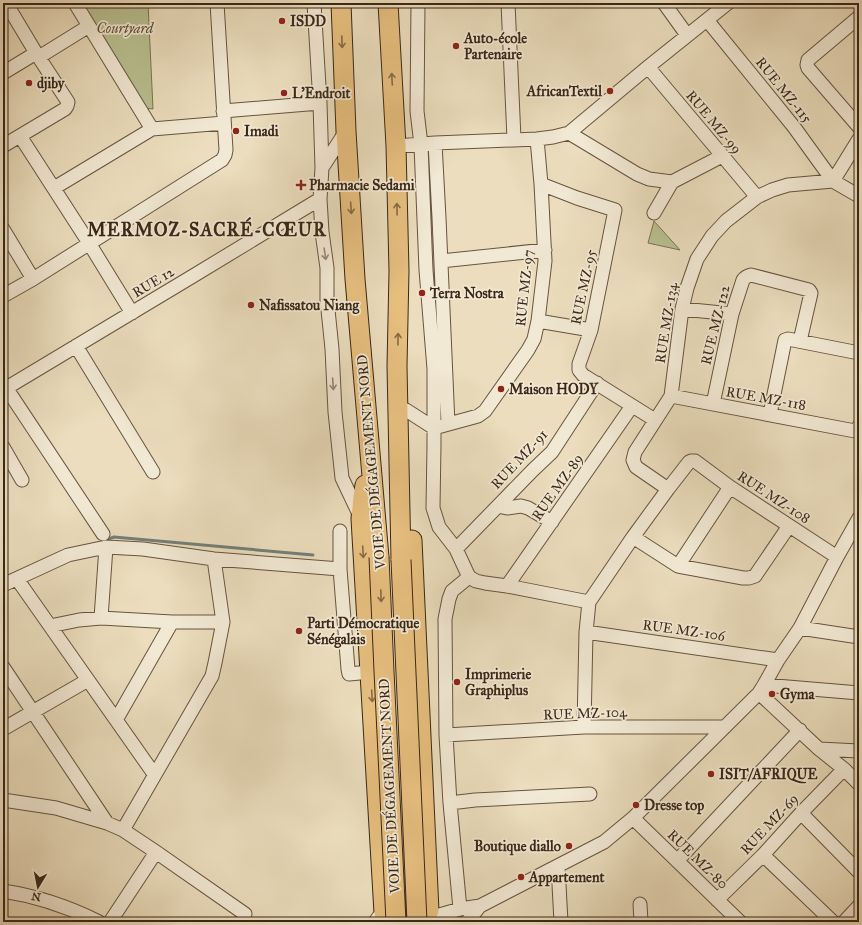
<svg xmlns="http://www.w3.org/2000/svg" width="862" height="925" font-family="'IM FELL Great Primer',serif">
<rect width="100%" height="100%" fill="#ebddbd"/>
<filter id="stains"><feTurbulence type="fractalNoise" baseFrequency=".005" numOctaves="4"/><feColorMatrix values="0 0 0 0 .2 0 0 0 0 .09 0 0 0 0 .02 0 0 0 .5 -.17"/></filter>
<radialGradient id="worn" r=".72"><stop offset=".6" stop-color="#630" stop-opacity="0"/><stop offset="1" stop-color="#630" stop-opacity=".3"/></radialGradient>
<path fill="#b8c090" stroke="#797454" d="M 79,3 L 148,3 L 153,109 L 144,108 Z
M 654,221 L 680,250 L 648,243 Z"/>
<g fill="none" stroke-linecap="round" stroke-linejoin="round">
<path stroke="#747f79" stroke-width="3" d="M 103,541 L 114,537 L 313,555"/>
<defs>
<path id="minor" d="M 75,3 L 152,129
M 314,3 L 320,103 L 322,168 L 320,199 L 322,232 L 327,268 L 327,300 L 332,349 L 335,412 L 342,478 L 360,516
M 418,3 L 417,111 L 421,145 L 426,270 L 434,369 L 434,445 L 433,508 L 439,527 L 456,549 L 469,577 L 476,581 L 485,583 L 507,586 L 589,602
M 508,3 L 514,139
M 664,3 L 687,35
M 859,17 L 808,60 L 807,65 L 808,68 L 859,127
M 707,20 L 794,127 L 833,181 L 859,139
M 39,57 L 89,26
M 648,67 L 757,197
M 3,73 L 36,53
M 223,111 L 320,103
M 569,133 L 637,174 L 649,179 L 672,182
M 20,136 L 89,243 L 132,313
M 435,143 L 439,218 L 448,424
M 3,146 L 65,109 L 67,106 L 68,102 L 36,53 L 6,3
M 396,146 L 435,143 L 537,139 L 553,137 L 569,133 L 648,67 L 728,3
M 322,168 L 346,131
M 541,184 L 577,198 L 615,210 L 591,330 L 579,364 L 579,370 L 583,375 L 655,420
M 54,188 L 152,129 L 224,123
M 654,213 L 672,182 L 722,156
M 3,229 L 33,279
M 441,261 L 545,250
M 3,296 L 33,279 L 222,160 L 225,155 L 226,150 L 217,3
M 682,309 L 732,314
M 538,321 L 591,330
M 76,346 L 153,472
M 3,383 L 103,534
M 3,390 L 193,276 L 320,199
M 671,396 L 855,431 L 857,430 L 859,426
M 713,404 L 732,314 L 743,280 C 745,277 747,276 751,275 L 809,290 L 811,293 L 800,341
M 406,410 L 434,428 L 478,416 L 485,411 L 528,350 L 534,339 L 538,321 L 545,261 L 541,184 L 537,139
M 770,414 L 785,340 L 788,339 L 859,353
M 3,447 L 22,480
M 668,489 L 636,467 L 633,460 L 635,452 L 671,396 L 682,309 L 687,288 L 697,259 L 712,236 L 726,221 L 757,197 L 772,190 L 788,185 L 833,181 L 859,196
M 498,506 L 507,508 L 521,506 L 528,508 L 552,522
M 340,531 L 340,569 L 348,669 L 349,674 L 370,672
M 633,537 L 678,566 L 743,578 L 749,578 L 755,576 L 789,526
M 456,549 L 533,470 L 552,452 L 597,383
M 678,566 L 730,487
M 17,579 L 154,774
M 3,585 L 68,555 L 106,547 L 143,549 L 214,559 L 340,569
M 507,586 L 632,406
M 101,618 L 106,547
M 50,626 L 79,620 L 101,618 L 172,622 L 223,622
M 800,628 L 859,637
M 586,632 L 778,660
M 3,667 L 107,823
M 764,685 L 859,693
M 759,693 L 819,749 L 844,769 L 859,784
M 116,720 L 172,622
M 584,727 L 586,632 L 589,602 L 633,537 L 668,489 L 689,462 L 691,461 L 695,461 L 730,487 L 837,557
M 3,729 L 88,680
M 446,735 L 584,727 L 725,727
M 819,749 L 859,751
M 3,800 L 56,808 L 107,823 L 123,830 L 156,852 L 245,914
M 450,803 L 475,800 L 590,794
M 801,813 L 859,872
M 633,818 L 740,922
M 123,830 L 212,676 L 215,663 L 223,622 L 214,559
M 763,855 L 833,922
M 677,861 L 800,730
M 558,866 L 561,922
M 3,891 C 36,896 69,907 99,922
M 717,900 L 763,855 L 801,813 L 844,769
M 640,904 L 641,922
M 460,909 L 450,803 L 446,735 L 445,619 L 449,599 L 452,591 L 469,577
M 436,916 L 460,909 L 480,906 L 604,842 L 633,818 L 759,693 L 764,685 L 778,660 L 800,628 L 837,557 L 859,518
M 110,922 L 156,852
M 375,922 C 377,919 378,917 381,915 C 389,909 414,907 424,909
M 467,922 L 480,906
M 844,922 L 859,906"/>
<path id="highway" d="M 341,3 L 346,131 L 355,279 L 379,557
M 388,3 L 396,146 L 399,271 L 397,366 L 401,560
M 365,485 L 363,497 L 361,519 L 384,913
M 412,540 L 429,911"/>
</defs>
<use href="#minor" stroke="#665441" stroke-width="15"/>
<use href="#highway" stroke="#3a2718" stroke-width="21"/>
<use href="#minor" stroke="#f2e9d4" stroke-width="13"/>
<use href="#highway" stroke="#e6be7e" stroke-width="19"/>
<defs>
<path id="highway-bridge" d="M 379,557 L 384,671 L 396,922
M 401,560 L 417,922"/>
</defs>
<use href="#highway-bridge" stroke="#3a2718" stroke-width="21" stroke-linecap="butt"/>
<use href="#highway-bridge" stroke="#e6be7e" stroke-width="19"/>
</g>
<defs><path id="oneway-shaft" d="M-6 0H5M1.5-3L5.5 0L1.5 3" fill="none" stroke-width="1.6" stroke-linecap="round" stroke-linejoin="round"/></defs>
<g stroke="#876b46">
<use href="#oneway-shaft" transform="translate(342 42) rotate(88)"/>
<use href="#oneway-shaft" transform="translate(392 79) rotate(-93)"/>
<use href="#oneway-shaft" transform="translate(351 208) rotate(86)"/>
<use href="#oneway-shaft" transform="translate(397 209) rotate(-91)"/>
<use href="#oneway-shaft" transform="translate(398 339) rotate(-89)"/>
<use href="#oneway-shaft" transform="translate(363 552) rotate(87)"/>
<use href="#oneway-shaft" transform="translate(381 596) rotate(88)"/>
<use href="#oneway-shaft" transform="translate(372 696) rotate(87)"/>
</g>
<g stroke="#968876">
<use href="#oneway-shaft" transform="translate(325 254) rotate(82)"/>
<use href="#oneway-shaft" transform="translate(333 384) rotate(86)"/>
</g>
<g fill="#8f2418" stroke="#f2e9d4" stroke-width="1.5">
<circle cx="282" cy="21" r="4"/>
<circle cx="456" cy="46" r="4"/>
<circle cx="29" cy="83" r="4"/>
<circle cx="610" cy="91" r="4"/>
<circle cx="284" cy="93" r="4"/>
<circle cx="236" cy="131" r="4"/>
<path d="M299 179h4v4h4v4h-4v4h-4v-4h-4v-4h4z"/>
<circle cx="422" cy="293" r="4"/>
<circle cx="251" cy="305" r="4"/>
<circle cx="501" cy="389" r="4"/>
<circle cx="299" cy="631" r="4"/>
<circle cx="457" cy="682" r="4"/>
<circle cx="772" cy="694" r="4"/>
<circle cx="711" cy="774" r="4"/>
<circle cx="636" cy="805" r="4"/>
<circle cx="569" cy="846" r="4"/>
<circle cx="521" cy="877" r="4"/>
</g>
<g text-anchor="middle" stroke-width="3.5" stroke-linejoin="round" paint-order="stroke">
<g font-size="14" font-weight="bold" fill="#3a2718" stroke="#f2e9d4" text-anchor="start">
<text x="290" y="26">ISDD</text>
<text x="464" y="43">Auto-école<tspan x="464" dy="16">Partenaire</tspan></text>
<text x="37" y="88">djiby</text>
<text x="602" y="96" text-anchor="end">AfricanTextil</text>
<text x="292" y="98">L'Endroit</text>
<text x="244" y="136">Imadi</text>
<text x="309" y="190">Pharmacie Sedami</text>
<text x="430" y="298">Terra Nostra</text>
<text x="259" y="310">Nafissatou Niang</text>
<text x="509" y="394">Maison HODY</text>
<text x="307" y="628">Parti Démocratique<tspan x="307" dy="16">Sénégalais</tspan></text>
<text x="465" y="679">Imprimerie<tspan x="465" dy="16">Graphiplus</tspan></text>
<text x="780" y="699">Gyma</text>
<text x="719" y="779">ISIT/AFRIQUE</text>
<text x="644" y="810">Dresse top</text>
<text x="561" y="851" text-anchor="end">Boutique diallo</text>
<text x="529" y="882">Appartement</text>
</g>
<g font-size="14" font-style="italic" fill="#5a4d36" stroke="#f2e9d4">
<text x="125" y="33">Courtyard</text>
</g>
<g font-size="14" fill="#3a2718" stroke="#f2e9d4">
<text transform="translate(784 90) rotate(51)" y="5">RUE MZ-115</text>
<text transform="translate(714 122) rotate(50)" y="5">RUE MZ-99</text>
<text transform="translate(153 282) rotate(-31)" y="5">RUE 12</text>
<text transform="translate(583 287) rotate(-78)" y="5">RUE MZ-95</text>
<text transform="translate(524 288) rotate(-84)" y="5">RUE MZ-97</text>
<text transform="translate(666 323) rotate(-81)" y="5">RUE MZ-134</text>
<text transform="translate(715 325) rotate(-76)" y="5">RUE MZ-122</text>
<text transform="translate(766 398) rotate(10)" y="5">RUE MZ-118</text>
<text transform="translate(519 459) rotate(-47)" y="5">RUE MZ-91</text>
<text transform="translate(371 462) rotate(-95)" y="5">VOIE DE DÉGAGEMENT NORD</text>
<text transform="translate(557 487) rotate(-55)" y="5">RUE MZ-89</text>
<text transform="translate(774 497) rotate(33)" y="5">RUE MZ-108</text>
<text transform="translate(684 630) rotate(8)" y="5">RUE MZ-106</text>
<text transform="translate(585 713) rotate(-2)" y="5">RUE MZ-104</text>
<text transform="translate(389 786) rotate(-93)" y="5">VOIE DE DÉGAGEMENT NORD</text>
<text transform="translate(769 824) rotate(-47)" y="5">RUE MZ-69</text>
<text transform="translate(698 859) rotate(44)" y="5">RUE MZ-80</text>
</g>
<g font-size="18" font-weight="bold" letter-spacing="1" fill="#3a2718" stroke="#f2e9d4">
<text x="207" y="236">MERMOZ-SACRÉ-CŒUR</text>
</g>
</g>
<rect width="862" height="925" fill="none" stroke="#ebddbd" stroke-width="16"/>
<rect x="4" y="4" width="854" height="917" fill="none" stroke="#3a2718" stroke-width="2"/>
<rect x="8" y="8" width="846" height="909" fill="none" stroke="#3a2718"/>
<g transform="translate(38 887) rotate(190)" stroke="#f2e9d4" stroke-width="3" paint-order="stroke">
<path d="M0-3L7 15L0 10L-7 15Z" fill="#3a2718"/>
<text y="-6" font-size="11" font-weight="bold" text-anchor="middle" fill="#3a2718">N</text>
</g>
<rect width="100%" height="100%" filter="url(#stains)"/>
<rect width="100%" height="100%" fill="url(#worn)"/>
</svg>
